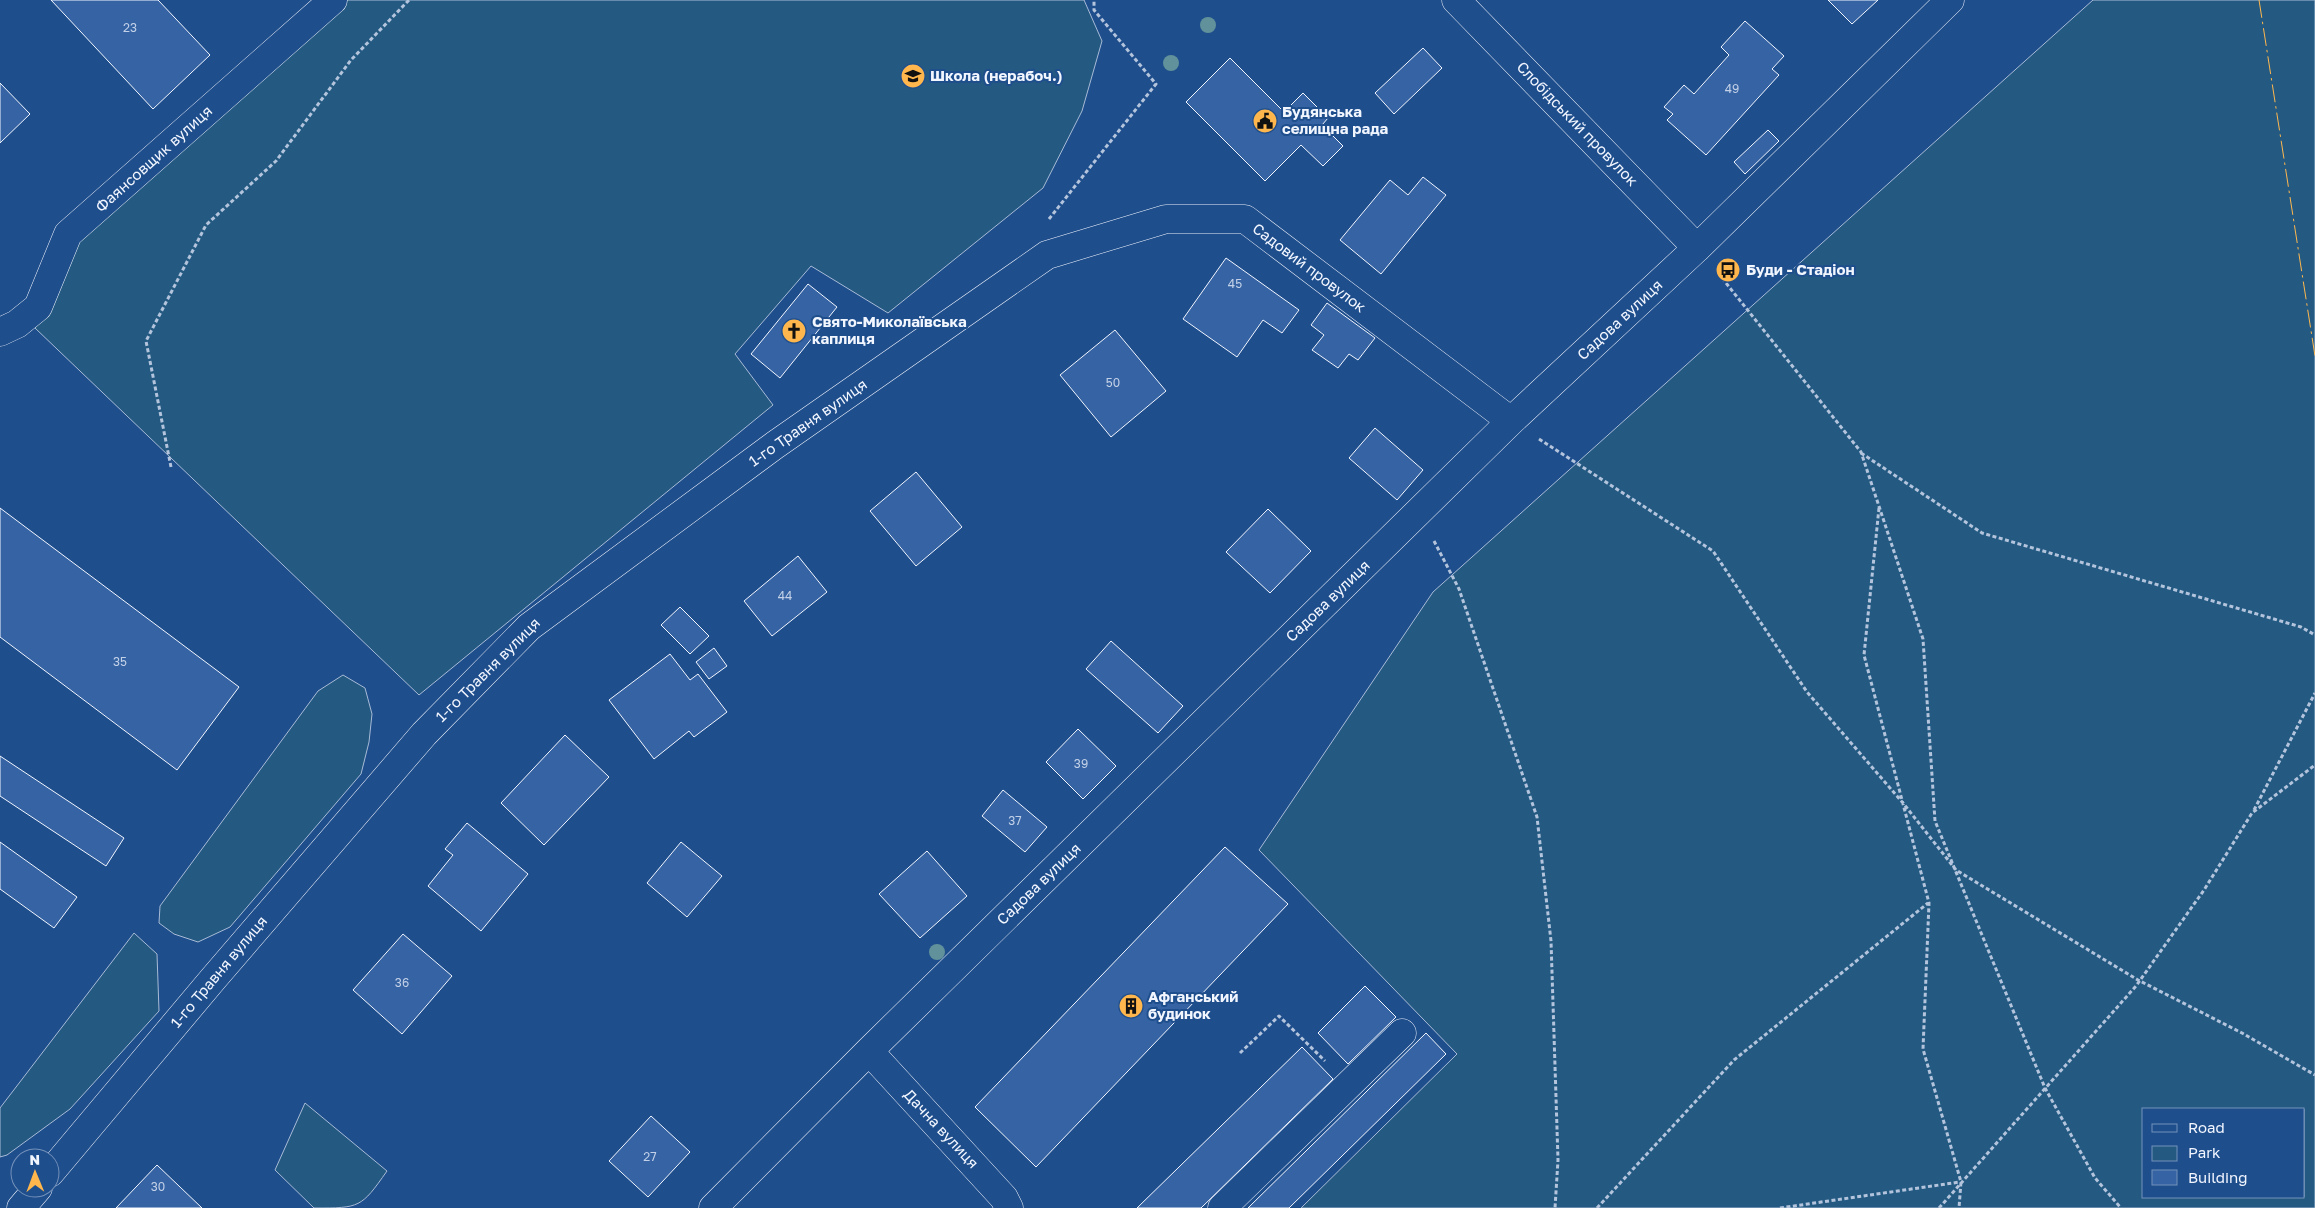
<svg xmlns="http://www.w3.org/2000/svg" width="2315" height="1208" font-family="'Golos Text',sans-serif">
<rect width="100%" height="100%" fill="#1f4e8c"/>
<path fill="#245a82" stroke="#a8bbd7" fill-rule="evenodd" d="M 338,0 L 1084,0 L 1102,41 L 1082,111 L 1043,188 L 888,313 L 811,266 L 735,354 L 773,405 L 419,695 L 35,328 L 70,233 Z
M 2093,0 L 2315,0 L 2315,1208 L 1301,1208 L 1457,1054 L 1259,850 L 1433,592 ZM 2304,1109 L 2304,1197 L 2144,1197 L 2144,1109 Z
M 343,675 L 365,688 L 372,714 L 369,742 L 361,774 L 230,927 L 198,942 L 174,934 L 159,923 L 160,906 L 318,691 Z
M 134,933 L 157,954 L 159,1011 L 70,1109 L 7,1155 L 0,1157 L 0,1108 Z
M 305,1103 L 387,1171 C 361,1208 360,1208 314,1208 L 275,1170 Z"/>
<path fill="#3563a3" stroke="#f2f6ff" d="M 51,0 L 158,0 L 210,55 L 153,109 Z
M 1828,0 L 1878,0 L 1852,24 Z
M 1745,21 L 1784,56 L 1772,69 L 1779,75 L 1706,155 L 1667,120 L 1673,114 L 1664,107 L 1684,85 L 1694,94 L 1729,55 L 1721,47 Z
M 1423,48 L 1442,68 L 1394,114 L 1375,93 Z
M 1230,58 L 1284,112 L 1303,93 L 1328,118 L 1322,125 L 1343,146 L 1323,166 L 1301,145 L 1265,181 L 1186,102 Z
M 0,83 L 30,114 L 0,143 Z
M 1768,130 L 1779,141 L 1745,174 L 1734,162 Z
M 1423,177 L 1446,195 L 1381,274 L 1340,240 L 1390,180 L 1408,195 Z
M 1226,258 L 1299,310 L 1282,333 L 1263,320 L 1237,357 L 1183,319 Z
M 1732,261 L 1739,268 L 1726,280 L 1720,273 Z
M 808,284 L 837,307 L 780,378 L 751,354 Z
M 1327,303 L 1375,338 L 1358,360 L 1349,354 L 1338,368 L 1312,350 L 1324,335 L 1311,325 Z
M 1115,330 L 1166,391 L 1111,437 L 1060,375 Z
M 1375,428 L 1423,470 L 1397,500 L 1349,458 Z
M 916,472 L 962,527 L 916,566 L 870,511 Z
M 0,508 L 239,687 L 177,770 L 0,637 Z
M 1268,509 L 1311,551 L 1270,593 L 1226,552 Z
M 798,556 L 827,592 L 772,636 L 744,601 Z
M 680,607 L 709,636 L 690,654 L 661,625 Z
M 1111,641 L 1183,706 L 1158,733 L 1086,669 Z
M 714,648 L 727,666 L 709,679 L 696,662 Z
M 670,654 L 690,680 L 698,674 L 727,712 L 694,737 L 689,731 L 654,759 L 609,700 Z
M 1078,729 L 1116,766 L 1083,799 L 1046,762 Z
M 565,735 L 609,777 L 544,845 L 501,803 Z
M 0,756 L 124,838 L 106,866 L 0,796 Z
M 1003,790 L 1047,827 L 1025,852 L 982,816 Z
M 467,823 L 528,874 L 481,931 L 428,886 L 453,855 L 445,849 Z
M 0,842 L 77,897 L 54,928 L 0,889 Z
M 681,842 L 722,876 L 687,917 L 647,883 Z
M 1225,847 L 1288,904 L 1036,1167 L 975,1107 Z
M 927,851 L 967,896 L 920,938 L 879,894 Z
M 403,934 L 452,976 L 402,1034 L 353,990 Z
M 1365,986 L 1396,1017 L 1348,1064 L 1318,1033 Z
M 1426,1033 L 1446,1054 L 1289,1208 L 1248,1208 Z
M 1302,1047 L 1333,1079 L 1201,1208 L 1137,1208 Z
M 651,1116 L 690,1152 L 648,1197 L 609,1161 Z
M 157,1165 L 202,1208 L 116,1208 Z"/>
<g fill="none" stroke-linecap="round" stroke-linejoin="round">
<defs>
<path id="minor" d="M 1456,0 L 1697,248
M 0,332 L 17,324 L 38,307 L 68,234 L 333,0
M 869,1051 L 1004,1198 L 1009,1208
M 50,1173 L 213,979 L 424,734 L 529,627 L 775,445 L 1047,255 L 1166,219 L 1245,219 L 1511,421
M 21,1208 L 38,1188
M 713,1208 L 869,1051 L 1511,421 L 1697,248 L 1950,0
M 1222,1208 L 1402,1033"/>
</defs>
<use href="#minor" stroke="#f2f6ff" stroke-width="29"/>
<path stroke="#b3c4dc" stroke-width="3" stroke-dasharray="4 2.5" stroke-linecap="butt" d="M 1049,219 L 1156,84 L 1094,10 L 1094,0
M 1718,273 L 1861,452 L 1923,639 L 1935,821 L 2045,1088 L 2095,1178 L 2121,1208
M 1539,439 L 1713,551 L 1807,692 L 1903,803 L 1956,870 L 2138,980 L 2242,1033 L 2315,1075
M 1861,453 L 1982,533 L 2301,627 L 2315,635
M 171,467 L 146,341 L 206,225 L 276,161 L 351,60 L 409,0
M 1879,508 L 1864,655 L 1929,903 L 1923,1049 L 1961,1182 L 1959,1208
M 1434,541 L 1459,589 L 1537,817 L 1551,941 L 1558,1160 L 1555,1208
M 2254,810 L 2315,693
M 1240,1053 L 1279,1016 L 1325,1061
M 1597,1208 L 1734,1060 L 1928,903
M 1780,1208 L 1960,1182
M 1939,1208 L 2136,986 L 2204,890 L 2252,813 L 2315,765"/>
<use href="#minor" stroke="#1f4e8c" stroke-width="28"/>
<path stroke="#ffb74d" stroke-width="1" stroke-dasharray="18 4 2.5 4" stroke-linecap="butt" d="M 2259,0 L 2315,356"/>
</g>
<g fill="#61919a">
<circle cx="1208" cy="25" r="8"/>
<circle cx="1171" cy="63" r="8"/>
<circle cx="937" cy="952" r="8"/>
</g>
<defs>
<symbol id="school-disc" viewBox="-11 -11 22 22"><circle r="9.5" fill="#ffb74d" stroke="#1f4e8c"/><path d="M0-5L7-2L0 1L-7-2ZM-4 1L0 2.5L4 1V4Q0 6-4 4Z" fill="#111"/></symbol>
<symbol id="civic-disc" viewBox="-11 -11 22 22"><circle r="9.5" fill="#ffb74d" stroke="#1f4e8c"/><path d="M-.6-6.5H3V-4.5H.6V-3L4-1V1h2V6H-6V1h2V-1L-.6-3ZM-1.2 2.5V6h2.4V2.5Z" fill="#111"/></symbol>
<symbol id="bus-disc" viewBox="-11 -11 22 22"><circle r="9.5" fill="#ffb74d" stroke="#1f4e8c"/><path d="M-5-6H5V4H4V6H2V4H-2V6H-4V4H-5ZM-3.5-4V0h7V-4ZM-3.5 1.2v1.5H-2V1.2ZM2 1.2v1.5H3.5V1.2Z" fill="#111"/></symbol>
<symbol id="church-disc" viewBox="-11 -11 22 22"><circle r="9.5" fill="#ffb74d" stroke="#1f4e8c"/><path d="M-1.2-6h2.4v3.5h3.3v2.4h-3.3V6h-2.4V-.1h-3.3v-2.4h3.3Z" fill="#111"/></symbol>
<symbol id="building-disc" viewBox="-11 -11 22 22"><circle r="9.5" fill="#ffb74d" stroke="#1f4e8c"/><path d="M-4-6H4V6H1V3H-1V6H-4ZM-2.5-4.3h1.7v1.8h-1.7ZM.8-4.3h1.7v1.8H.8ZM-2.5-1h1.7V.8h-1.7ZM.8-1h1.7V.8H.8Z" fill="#111"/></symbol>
</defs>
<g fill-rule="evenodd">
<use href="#school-disc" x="899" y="62" width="28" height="28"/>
<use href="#civic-disc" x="1251" y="107" width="28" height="28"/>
<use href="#bus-disc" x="1714" y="256" width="28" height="28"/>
<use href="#church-disc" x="780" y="317" width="28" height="28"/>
<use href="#building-disc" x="1117" y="992" width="28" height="28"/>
</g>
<g text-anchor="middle" stroke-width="4" stroke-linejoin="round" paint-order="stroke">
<g font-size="12" fill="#c3d1e8">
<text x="130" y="32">23</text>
<text x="1732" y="93">49</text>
<text x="1235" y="288">45</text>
<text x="1113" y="387">50</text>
<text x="785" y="600">44</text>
<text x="120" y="666">35</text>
<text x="1081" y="768">39</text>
<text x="1015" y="825">37</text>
<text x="402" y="987">36</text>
<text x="650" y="1161">27</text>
<text x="158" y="1191">30</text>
</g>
<g font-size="15" font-weight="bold" fill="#f2f6ff" stroke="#1f4e8c" text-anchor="start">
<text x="930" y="81">Школа (нерабоч.)</text>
<text x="1282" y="117">Будянська<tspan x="1282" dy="17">селищна рада</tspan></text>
<text x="1746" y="275">Буди - Стадіон</text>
<text x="812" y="327">Свято-Миколаївська<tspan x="812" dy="17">каплиця</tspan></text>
<text x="1148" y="1002">Афганський<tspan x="1148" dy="17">будинок</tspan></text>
</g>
<g font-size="15" fill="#f2f6ff" stroke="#1f4e8c">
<text transform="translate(1577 124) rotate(46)" y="5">Слобідський провулок</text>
<text transform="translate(154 159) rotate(-42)" y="5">Фаянсовщик вулиця</text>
<text transform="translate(1309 268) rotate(37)" y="5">Садовий провулок</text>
<text transform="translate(1620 320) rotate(-43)" y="5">Садова вулиця</text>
<text transform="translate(808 423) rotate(-35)" y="5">1-го Травня вулиця</text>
<text transform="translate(1328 601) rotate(-44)" y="5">Садова вулиця</text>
<text transform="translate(488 670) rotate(-45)" y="5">1-го Травня вулиця</text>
<text transform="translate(1039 884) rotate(-44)" y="5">Садова вулиця</text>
<text transform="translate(219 972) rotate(-50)" y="5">1-го Травня вулиця</text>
<text transform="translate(941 1129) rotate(47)" y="5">Дачна вулиця</text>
</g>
</g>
<rect x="2142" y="1108" width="162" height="90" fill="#1f4e8c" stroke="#7391ba"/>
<rect x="2152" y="1124" width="25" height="8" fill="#1f4e8c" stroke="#7391ba"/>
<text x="2188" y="1133" font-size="15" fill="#f2f6ff">Road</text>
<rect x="2152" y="1146" width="25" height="15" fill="#245a82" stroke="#7391ba"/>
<text x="2188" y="1158" font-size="15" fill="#f2f6ff">Park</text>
<rect x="2152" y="1170" width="25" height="15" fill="#3563a3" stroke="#7391ba"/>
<text x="2188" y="1183" font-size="15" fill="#f2f6ff">Building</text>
<g transform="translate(35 1173) rotate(359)"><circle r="24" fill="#1f4e8c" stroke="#7391ba"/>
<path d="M0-4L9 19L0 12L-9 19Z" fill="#ffb74d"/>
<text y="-8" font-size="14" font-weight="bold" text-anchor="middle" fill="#f2f6ff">N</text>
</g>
</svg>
